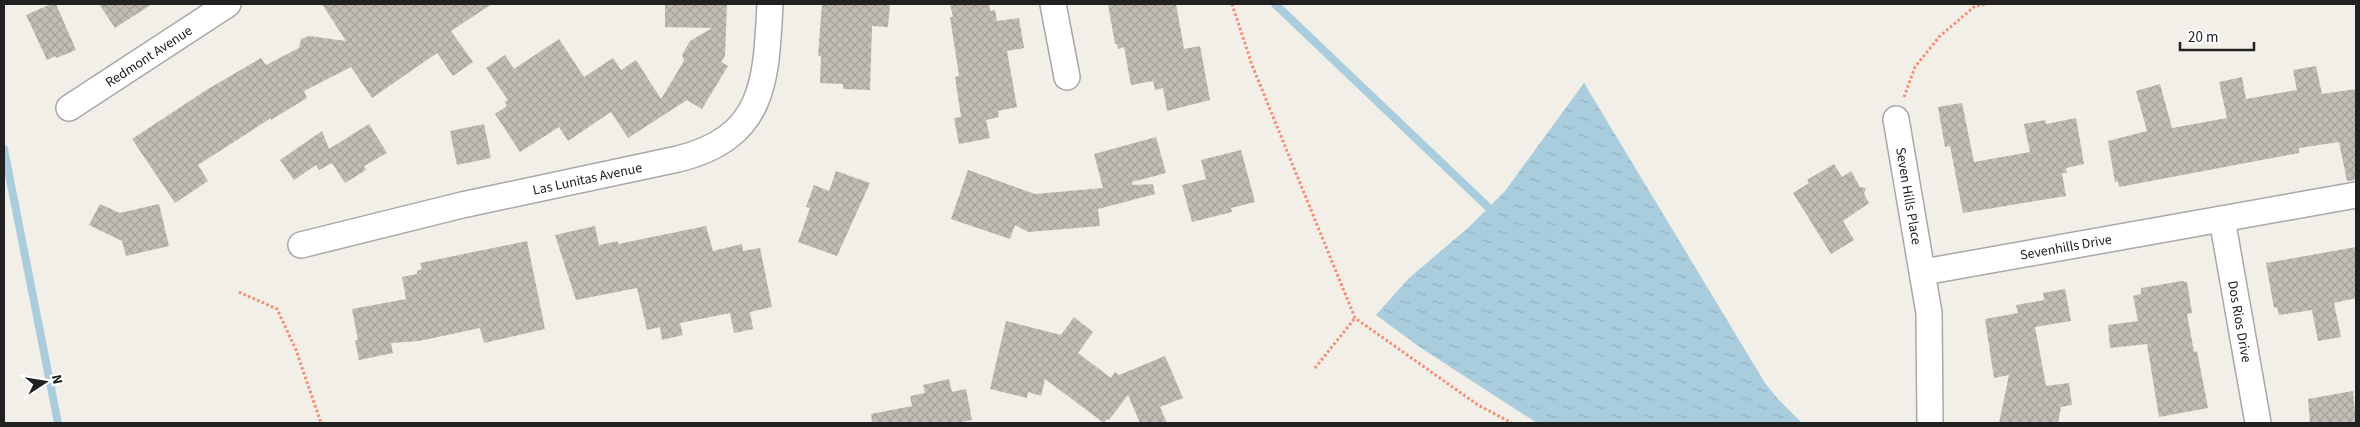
<svg xmlns="http://www.w3.org/2000/svg" width="2360" height="427" font-family="'Source Sans 3',sans-serif">
<defs>
<pattern id="water-ripples" width="26" height="14" patternUnits="userSpaceOnUse" patternTransform="scale(1.25)"><rect width="26" height="14" fill="#aacdde"/><path d="M2 4q2-2 4 0t4 0M15 11q2-2 4 0t4 0" fill="none" stroke="#92b0be"/></pattern>
<pattern id="building-cross-hatch" width="8" height="8" patternUnits="userSpaceOnUse" patternTransform="scale(1.25)"><rect width="8" height="8" fill="#c2bcb4"/><path d="M0 0l8 8M0 8l8-8" fill="none" stroke="#a6a19a"/></pattern>
</defs>
<rect width="100%" height="100%" fill="#f1efe8"/>
<path fill="url(#water-ripples)" d="M 1584,83 L 1765,383 L 1778,399 L 1802,423 L 1537,423 L 1421,348 L 1376,315 L 1408,279 L 1469,227 L 1505,191 Z"/>
<g fill="none" stroke-linecap="round" stroke-linejoin="round">
<path stroke="#aacdde" stroke-width="8" d="M 1275,4 L 1489,208
M 4,149 L 58,423"/>
</g>
<path fill="url(#building-cross-hatch)" d="M 51,4 L 56,4 L 76,50 L 56,58 L 55,56 L 47,60 L 26,15 Z
M 99,4 L 152,4 L 115,28 Z
M 322,4 L 492,4 L 451,31 L 473,62 L 453,76 L 437,53 L 372,98 L 351,67 L 304,91 L 307,98 L 271,120 L 271,118 L 198,165 L 208,181 L 175,203 L 132,139 L 208,89 L 261,58 L 266,65 L 299,48 L 301,39 L 309,36 L 346,41 Z
M 665,4 L 727,4 L 725,56 L 721,62 L 728,66 L 702,109 L 687,100 L 628,138 L 611,112 L 568,141 L 559,127 L 520,152 L 495,114 L 507,106 L 505,102 L 508,100 L 486,68 L 505,55 L 514,69 L 559,39 L 584,77 L 613,58 L 621,70 L 636,60 L 661,99 L 684,61 L 682,55 L 690,41 L 712,28 L 665,27 Z
M 822,4 L 890,4 L 888,27 L 872,26 L 870,90 L 843,89 L 843,84 L 820,83 L 821,56 L 818,56 Z
M 950,4 L 989,4 L 990,11 L 995,10 L 997,21 L 1019,18 L 1024,48 L 1007,51 L 1017,107 L 998,111 L 999,117 L 986,120 L 990,138 L 959,144 L 954,118 L 961,117 L 955,77 L 959,76 L 950,17 L 953,17 Z
M 1108,4 L 1176,4 L 1184,49 L 1200,46 L 1210,100 L 1167,111 L 1163,88 L 1155,90 L 1153,81 L 1131,85 L 1124,47 L 1118,49 L 1117,44 L 1115,44 Z
M 2316,66 L 2322,94 L 2356,89 L 2356,180 L 2347,181 L 2339,142 L 2299,148 L 2299,153 L 2119,187 L 2118,181 L 2115,182 L 2108,141 L 2147,131 L 2136,91 L 2160,84 L 2172,128 L 2227,118 L 2219,82 L 2242,77 L 2246,99 L 2297,90 L 2293,70 Z
M 1962,103 L 1974,162 L 2030,152 L 2024,124 L 2045,120 L 2046,124 L 2076,118 L 2084,164 L 2066,168 L 2067,173 L 2062,173 L 2066,196 L 1963,213 L 1950,146 L 1945,147 L 1938,107 Z
M 369,124 L 387,153 L 364,166 L 366,170 L 345,183 L 332,163 L 319,170 L 316,165 L 294,180 L 280,160 L 322,131 L 329,149 Z
M 484,124 L 491,158 L 457,165 L 450,131 Z
M 1156,137 L 1166,173 L 1132,182 L 1133,185 L 1153,184 L 1155,194 L 1098,209 L 1100,226 L 1028,232 L 1015,225 L 1010,239 L 951,219 L 968,170 L 1035,194 L 1103,188 L 1094,154 Z
M 1241,150 L 1255,202 L 1231,208 L 1232,212 L 1192,222 L 1182,185 L 1206,179 L 1201,160 Z
M 1834,164 L 1842,177 L 1851,171 L 1860,187 L 1866,188 L 1864,194 L 1869,203 L 1843,221 L 1854,240 L 1831,254 L 1793,193 L 1809,183 L 1807,180 Z
M 836,171 L 870,183 L 837,256 L 798,242 L 810,208 L 806,207 L 814,185 L 829,191 Z
M 100,204 L 120,213 L 159,204 L 169,246 L 126,256 L 122,241 L 89,225 Z
M 595,226 L 599,245 L 618,241 L 618,244 L 706,226 L 713,251 L 742,244 L 743,251 L 760,248 L 772,307 L 750,312 L 753,329 L 734,333 L 730,313 L 680,323 L 683,335 L 662,340 L 660,327 L 647,330 L 637,288 L 576,300 L 555,235 Z
M 527,241 L 545,329 L 484,343 L 480,328 L 419,341 L 391,343 L 393,353 L 359,360 L 355,340 L 358,340 L 352,309 L 406,299 L 402,277 L 417,274 L 417,271 L 422,269 L 420,263 Z
M 2356,247 L 2356,298 L 2334,303 L 2341,337 L 2318,341 L 2312,310 L 2279,315 L 2277,307 L 2274,308 L 2266,263 Z
M 2182,281 L 2187,282 L 2192,313 L 2187,314 L 2194,352 L 2197,351 L 2208,408 L 2159,417 L 2147,344 L 2110,348 L 2108,325 L 2138,321 L 2133,296 L 2141,294 L 2141,288 Z
M 2065,289 L 2071,321 L 2035,327 L 2046,386 L 2069,383 L 2072,405 L 2061,407 L 2058,423 L 1999,423 L 2009,375 L 1994,378 L 1985,319 L 2018,313 L 2016,305 L 2044,300 L 2043,293 Z
M 1074,317 L 1093,332 L 1078,353 L 1111,378 L 1115,372 L 1119,375 L 1165,356 L 1183,398 L 1160,407 L 1167,423 L 1140,423 L 1128,395 L 1109,420 L 1107,419 L 1104,423 L 1045,379 L 1041,396 L 1028,392 L 1027,398 L 990,389 L 1006,321 L 1061,335 Z
M 949,379 L 952,392 L 966,389 L 972,420 L 955,423 L 872,423 L 871,414 L 912,406 L 910,396 L 925,393 L 923,385 Z
M 2353,391 L 2356,423 L 2310,423 L 2308,399 Z"/>
<g fill="none" stroke-linecap="round" stroke-linejoin="round">
<defs>
<g id="minor">
<path d="M 1053,4 L 1067,77"/>
<path id="s1" d="M 69,108 L 228,4"/>
<path id="s2" d="M 1896,119 L 1929,313 L 1930,423"/>
<path id="s3" d="M 2222,219 L 2258,423"/>
<path id="s4" d="M 301,245 L 462,205 L 678,159 C 766,137 766,80 770,4"/>
<path id="s5" d="M 1924,272 L 2356,195"/>
</g>
</defs>
<use href="#minor" stroke="#a8a8a8" stroke-width="28"/>
<path stroke="#f88c73" stroke-width="3" stroke-dasharray="2.5 2.5" stroke-linecap="butt" d="M 1232,4 L 1252,65 L 1355,318 L 1478,405 L 1512,423
M 1904,97 L 1915,67 L 1939,37 L 1975,6 L 1987,4
M 239,292 L 277,309 L 296,350 L 321,423
M 1315,368 L 1355,318"/>
<use href="#minor" stroke="#fff" stroke-width="25"/>
</g>
<g text-anchor="middle" stroke-width="5" stroke-linejoin="round" paint-order="stroke">
<g font-size="14" fill="#212121" stroke="#fff">
<text dy="5" stroke="none"><textPath href="#s1" startOffset="95">Redmont Avenue</textPath></text>
<text dy="5" stroke="none"><textPath href="#s4" startOffset="294">Las Lunitas Avenue</textPath></text>
<text dy="5" stroke="none"><textPath href="#s2" startOffset="78">Seven Hills Place</textPath></text>
<text dy="5" stroke="none"><textPath href="#s5" startOffset="144">Sevenhills Drive</textPath></text>
<text dy="5" stroke="none"><textPath href="#s3" startOffset="104">Dos Rios Drive</textPath></text>
</g>
</g>
<rect width="2360" height="427" fill="none" stroke="#212121" stroke-width="10"/>
<g transform="translate(45 382) rotate(78)" stroke="#ffffff" stroke-width="4" paint-order="stroke">
<path d="M0-4L9 19L0 12L-9 19Z" fill="#212121"/>
<text y="-8" font-size="14" font-weight="bold" text-anchor="middle" fill="#212121">N</text>
</g>
<path d="M2180 42v8h74v-8" fill="none" stroke="#212121" stroke-width="2.5"/>
<text x="2188" y="42" font-size="15" fill="#212121" stroke="#ffffff" stroke-width="4" paint-order="stroke">20 m</text>
</svg>
